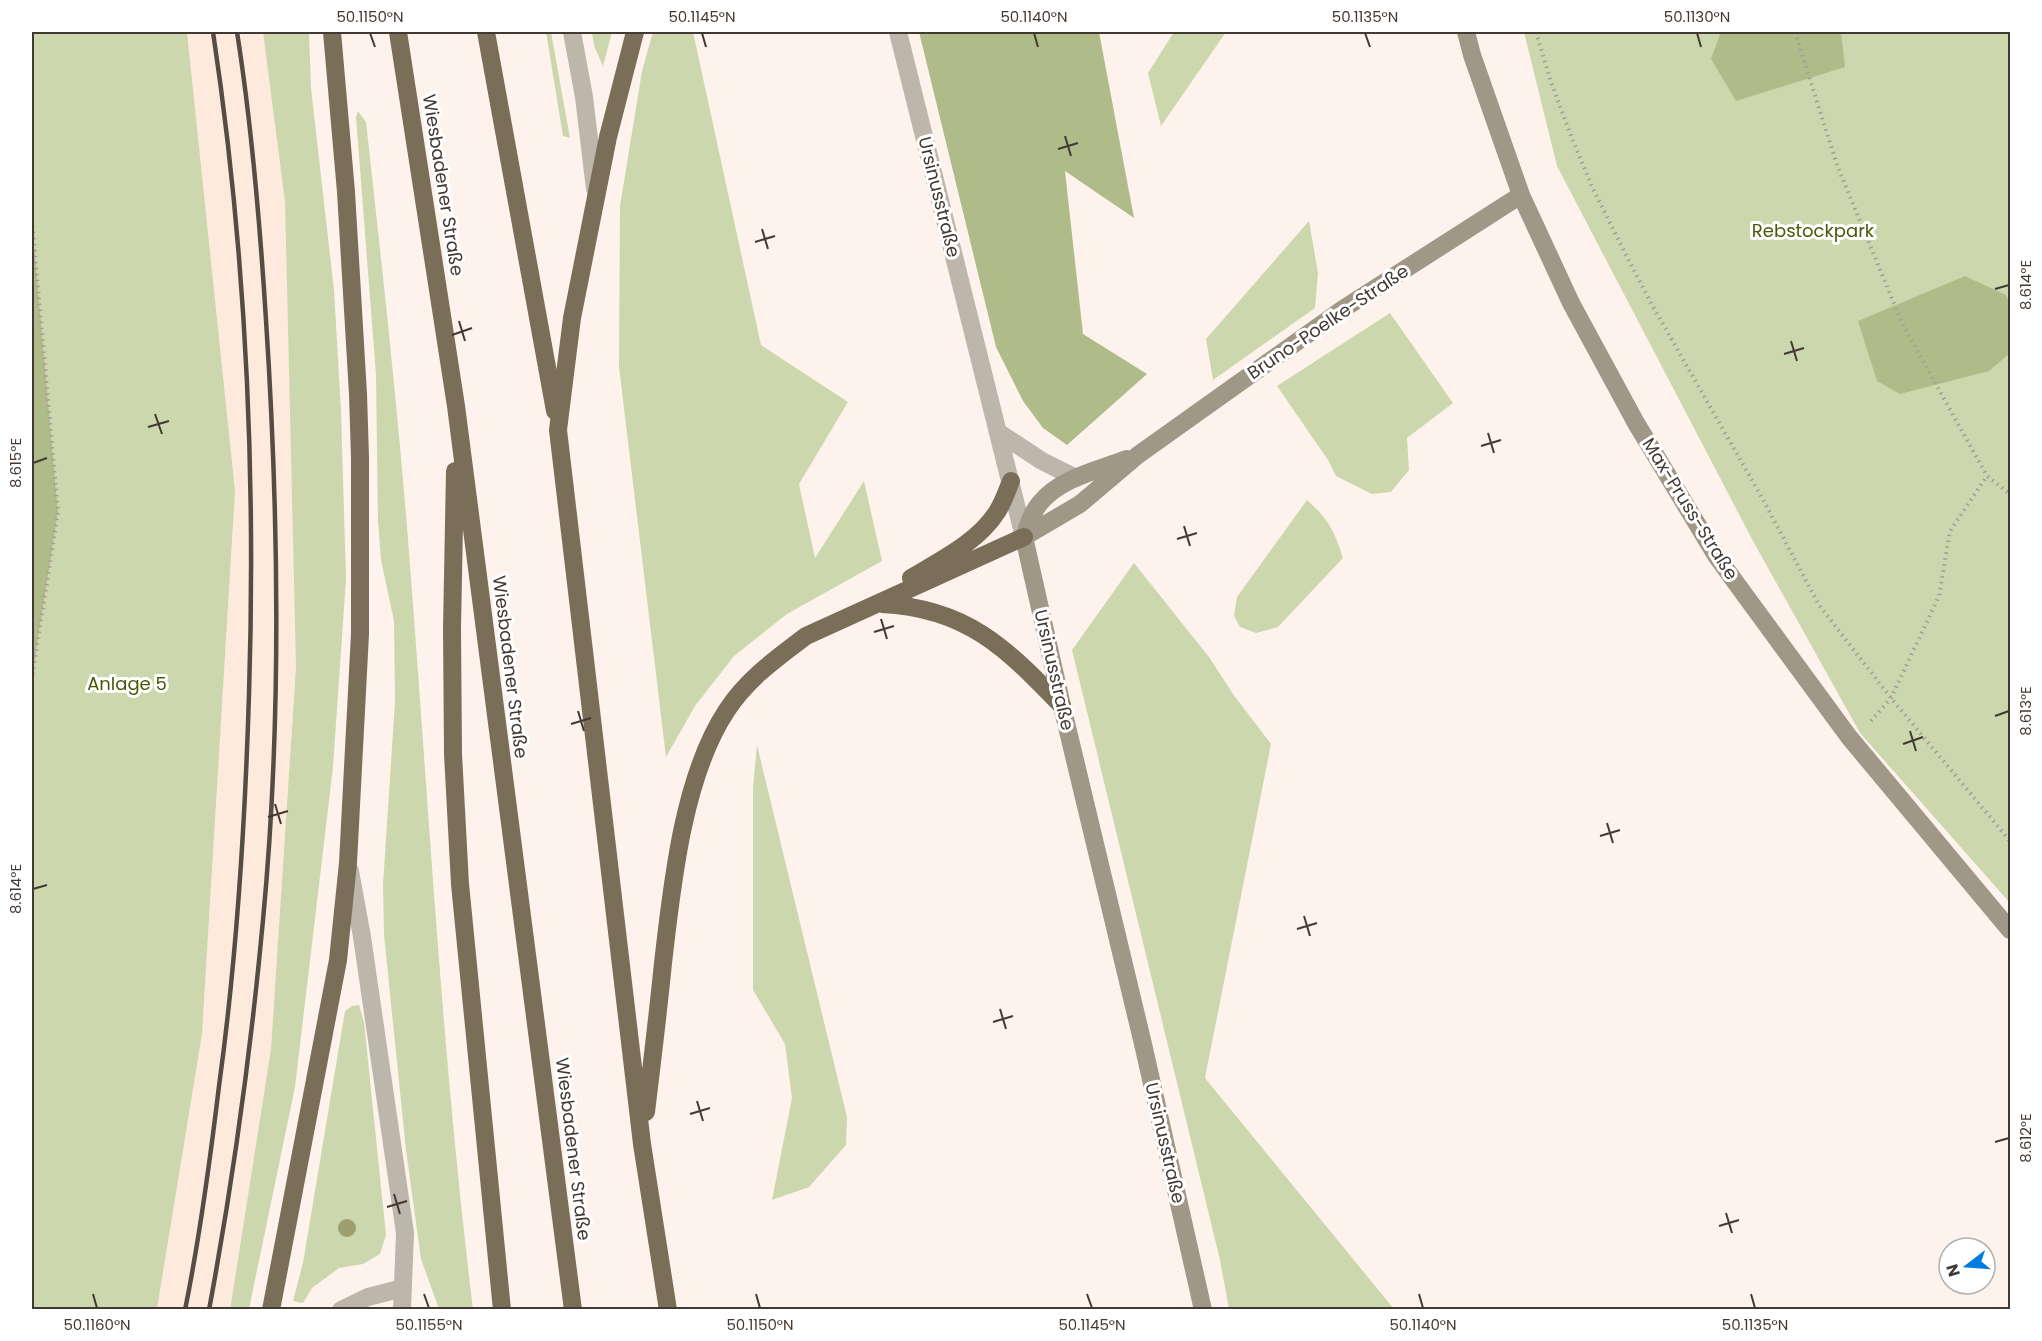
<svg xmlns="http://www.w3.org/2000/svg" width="2042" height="1341" font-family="Poppins,sans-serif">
<rect width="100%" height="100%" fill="#fdf3ec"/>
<path fill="#fdeadc" d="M 187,32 L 263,32 L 285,202 L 296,667 L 271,1049 L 230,1309 L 157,1310 L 202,1034 L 235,491 Z"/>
<path fill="#cdd7ad" d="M 32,32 L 187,32 L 235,491 L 202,1034 L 157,1309 L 32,1309 L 32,678 L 58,512 L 32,220 Z
M 263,32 L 309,32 L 311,88 L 334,290 L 341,411 L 346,579 L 333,767 L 295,1087 L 249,1309 L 230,1310 L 271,1049 L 296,667 L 285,202 Z
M 546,32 L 551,32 L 570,138 L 563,136 Z
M 592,32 L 612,32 L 603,66 L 594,46 Z
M 653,32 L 693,32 L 761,345 L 848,402 L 799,484 L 815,558 L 864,481 L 882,561 L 787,614 L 734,656 L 695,706 L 666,757 L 619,367 L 620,206 L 642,71 Z
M 1174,32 L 1226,32 L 1161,126 L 1148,73 Z
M 1524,32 L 2010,32 L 2010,903 L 1860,733 L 1753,541 L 1557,166 Z
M 358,111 L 366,122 C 381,257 396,391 407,527 C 428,788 441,1050 473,1309 L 439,1309 L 421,1259 L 406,1150 L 384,935 L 383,885 L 395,701 L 394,621 L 381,560 L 378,521 L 376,375 L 356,117 Z
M 1309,221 L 1318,273 L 1315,308 L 1213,380 L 1206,339 Z
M 1390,313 L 1453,403 L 1407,438 L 1409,470 L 1391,492 L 1372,494 L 1336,476 L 1328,460 L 1277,386 Z
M 1307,500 C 1329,520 1334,530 1343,558 L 1278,627 L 1256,633 L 1240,627 L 1234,616 L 1237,597 Z
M 1134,563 L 1209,657 L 1233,694 L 1271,744 L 1205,1078 L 1394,1309 L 1229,1309 L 1220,1260 L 1072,650 Z
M 757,745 L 847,1117 L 846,1145 L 809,1187 L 772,1200 L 792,1098 L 785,1044 L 753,990 L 753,788 Z
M 359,1005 L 364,1022 L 386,1235 L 380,1254 L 363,1264 L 339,1268 L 312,1288 L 303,1303 L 293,1301 L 303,1263 L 345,1011 L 352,1006 Z"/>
<path fill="#b0bb8a" d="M 919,32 L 1099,32 L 1134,218 L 1065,171 L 1083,334 L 1147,374 L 1067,445 L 1043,428 L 1023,401 L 996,347 Z
M 1721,32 L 1841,32 L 1845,67 L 1736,101 L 1711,59 Z
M 32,220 L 58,512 L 32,678 Z
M 1965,276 L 2006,295 L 2010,305 L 2010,353 L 1989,371 L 1900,394 L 1877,381 L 1858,321 Z"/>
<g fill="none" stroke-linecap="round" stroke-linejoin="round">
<path stroke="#a69c96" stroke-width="4" stroke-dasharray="1.5 4.5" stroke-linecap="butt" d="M 1536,32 L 1551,82 L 1573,141 L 1593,189 L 1625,253 L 1652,305 L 1761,496 L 1819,605 L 1891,698 L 2010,841
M 1795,32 L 1837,165 L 1902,323 L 1987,476 L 2010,494
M 32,220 L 58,512 L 32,678
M 1871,721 L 1891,698 L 1939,596 L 1950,531 L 1987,476"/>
<path stroke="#bcb6ab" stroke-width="18" d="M 572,32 L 584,97 L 595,189
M 350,871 L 362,937 L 405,1233 L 402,1310
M 341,1310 L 368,1297 L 403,1288"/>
<path stroke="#bcb6ab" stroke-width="18" d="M 898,32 L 1024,537
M 998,432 L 1042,461 L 1076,478"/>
<path stroke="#a09787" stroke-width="18" d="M 1466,32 L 1472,55 L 1521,195 L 1571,303 L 1636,423 L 1717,557 L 1849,737 L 2010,930
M 1024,537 L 1062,706 L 1143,1044 L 1203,1310
M 1024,537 L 1080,504 L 1138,455 L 1343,309 L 1521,195
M 1024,537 C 1028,525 1032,512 1040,503 C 1060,478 1099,470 1127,459"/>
<path stroke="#7a6e58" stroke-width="18" d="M 398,32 L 456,406 L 573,1310
M 486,32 L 555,411
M 635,32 L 608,137 L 572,318 L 558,430 L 642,1144 L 668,1310
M 455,471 L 452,629 L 453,754 L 460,884 L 502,1310
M 911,578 C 941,560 978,542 997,512 C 1003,503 1007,491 1011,481
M 882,604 C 967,608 1006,648 1062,706
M 646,1112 C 652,1063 658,1013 663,963 C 672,885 683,776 727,710 C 747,679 777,658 806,636 L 1024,537
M 271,1310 L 338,960 L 348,863 L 360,634 L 360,457 L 358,394 L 346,192 L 332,32"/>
<path stroke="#564c46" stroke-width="4.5" d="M 185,1310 C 200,1236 210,1161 219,1086 C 237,956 245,826 249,694 C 256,473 246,251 213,32
M 209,1310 C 233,1181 251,1050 263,920 C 282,721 279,519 266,320 C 260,224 252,127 237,32"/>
</g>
<circle fill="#9c9e6e" cx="347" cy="1228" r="9"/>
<path fill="none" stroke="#433933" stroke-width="2" d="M 370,33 L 375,47M 702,33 L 706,47M 1034,33 L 1038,47M 1365,33 L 1370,47M 1697,33 L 1701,47M 1065,136 L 1071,156M 1058,149 L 1078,143M 762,229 L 768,249M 755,242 L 775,236M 1995,289 L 2009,285M 459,321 L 465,341M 452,335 L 472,328M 1791,341 L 1797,361M 1784,354 L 1804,348M 155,414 L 162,434M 148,427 L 169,421M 1488,433 L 1494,453M 1481,446 L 1501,440M 33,463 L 47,458M 1184,526 L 1190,546M 1177,539 L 1197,533M 881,619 L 887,639M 874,632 L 894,626M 578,711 L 584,731M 1995,716 L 2009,711M 571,724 L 591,718M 1910,731 L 1916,751M 1903,744 L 1923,737M 275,804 L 281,824M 268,817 L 288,811M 1607,823 L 1613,843M 1600,836 L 1620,830M 33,889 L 47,885M 1304,916 L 1310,936M 1297,929 L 1317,923M 1000,1009 L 1006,1029M 993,1022 L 1013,1016M 697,1101 L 703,1121M 690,1114 L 710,1108M 1995,1142 L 2009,1138M 394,1194 L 400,1214M 387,1207 L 407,1201M 1726,1213 L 1732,1233M 1719,1226 L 1739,1220M 93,1294 L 97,1308M 424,1294 L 429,1308M 756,1294 L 760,1308M 1087,1294 L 1092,1308M 1419,1294 L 1423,1308M 1751,1294 L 1755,1308"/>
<g text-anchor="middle" stroke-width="6" stroke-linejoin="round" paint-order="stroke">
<g font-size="18" fill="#433933" stroke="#fff">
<text transform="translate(443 185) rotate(81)" y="6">Wiesbadener Straße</text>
<text transform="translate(939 197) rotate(76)" y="6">Ursinusstraße</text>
<text transform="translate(1328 322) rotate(-34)" y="6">Bruno-Poelke-Straße</text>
<text transform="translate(1690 509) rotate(58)" y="6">Max-Pruss-Straße</text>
<text transform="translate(510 667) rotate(83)" y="6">Wiesbadener Straße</text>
<text transform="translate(1054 670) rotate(77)" y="6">Ursinusstraße</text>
<text transform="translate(1165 1143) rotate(77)" y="6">Ursinusstraße</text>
<text transform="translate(573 1149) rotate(83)" y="6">Wiesbadener Straße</text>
</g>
<g font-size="18" fill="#4c5807" stroke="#fff">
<text x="1813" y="237">Rebstockpark</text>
<text x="127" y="690">Anlage 5</text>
</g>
</g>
<rect width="2042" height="1341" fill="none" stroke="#ffffff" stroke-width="66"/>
<g transform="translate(1967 1266) rotate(253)"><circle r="28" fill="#ffffff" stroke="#b4b0ad" stroke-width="1.5"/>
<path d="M0-4.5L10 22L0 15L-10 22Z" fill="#007be2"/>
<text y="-9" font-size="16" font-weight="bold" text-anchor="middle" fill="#433933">N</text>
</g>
<rect x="33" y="33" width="1976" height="1275" fill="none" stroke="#433933" stroke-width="2"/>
<g font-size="15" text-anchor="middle" fill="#433933">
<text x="370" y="22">50.1150°N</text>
<text x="702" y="22">50.1145°N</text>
<text x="1034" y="22">50.1140°N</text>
<text x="1365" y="22">50.1135°N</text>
<text x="1697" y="22">50.1130°N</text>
<text transform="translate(2026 285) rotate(-90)" y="5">8.614°E</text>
<text transform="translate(16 463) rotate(-90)" y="5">8.615°E</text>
<text transform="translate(2026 711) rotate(-90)" y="5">8.613°E</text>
<text transform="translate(16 889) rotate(-90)" y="5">8.614°E</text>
<text transform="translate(2026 1138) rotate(-90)" y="5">8.612°E</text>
<text x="97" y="1330">50.1160°N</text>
<text x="429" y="1330">50.1155°N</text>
<text x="760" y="1330">50.1150°N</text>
<text x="1092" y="1330">50.1145°N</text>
<text x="1423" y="1330">50.1140°N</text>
<text x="1755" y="1330">50.1135°N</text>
</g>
</svg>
